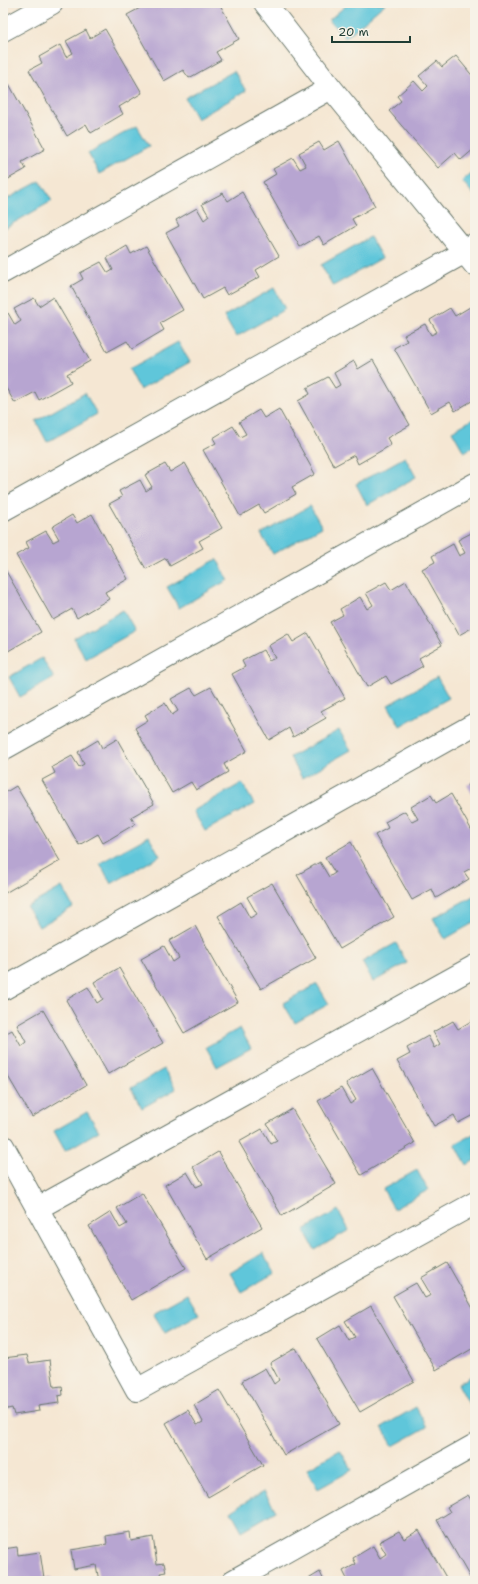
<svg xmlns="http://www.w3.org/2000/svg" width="478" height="1584" font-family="'Shantell Sans',sans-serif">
<rect width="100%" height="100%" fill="#f7f3e8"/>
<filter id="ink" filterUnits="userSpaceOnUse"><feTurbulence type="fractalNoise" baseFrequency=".025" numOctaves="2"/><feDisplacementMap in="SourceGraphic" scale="8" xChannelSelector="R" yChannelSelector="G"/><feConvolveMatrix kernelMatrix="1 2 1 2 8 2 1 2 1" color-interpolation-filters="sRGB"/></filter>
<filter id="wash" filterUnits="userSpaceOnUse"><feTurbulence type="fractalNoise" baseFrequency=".012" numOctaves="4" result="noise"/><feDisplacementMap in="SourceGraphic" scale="16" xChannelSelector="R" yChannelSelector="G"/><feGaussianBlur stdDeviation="0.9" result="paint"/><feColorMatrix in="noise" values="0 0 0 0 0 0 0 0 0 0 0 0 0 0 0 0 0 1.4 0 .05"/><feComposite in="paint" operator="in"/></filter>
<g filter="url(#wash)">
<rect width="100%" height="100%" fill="#f5e7d3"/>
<path fill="#5ec6da" stroke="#3e8287" d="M 349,3 L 386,3 L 345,38 L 329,20 Z
M 234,71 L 246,91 L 197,119 L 185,98 Z
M 137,126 L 149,146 L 99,174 L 88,153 Z
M 475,170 L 475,196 L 462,181 Z
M 40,181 L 52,201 L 3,229 L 3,201 Z
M 370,237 L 382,258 L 333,286 L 321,265 Z
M 274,288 L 285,309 L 236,337 L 224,316 Z
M 178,342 L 190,362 L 140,390 L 129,369 Z
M 85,393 L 97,414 L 47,442 L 36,421 Z
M 475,418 L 475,446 L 464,452 L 452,431 Z
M 405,457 L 416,477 L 367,505 L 356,484 Z
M 310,506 L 322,527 L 273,554 L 261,534 Z
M 217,559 L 228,580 L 179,608 L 167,587 Z
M 123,610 L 135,631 L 86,659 L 74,638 Z
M 42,658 L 54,678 L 20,697 L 9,677 Z
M 437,677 L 449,698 L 400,726 L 388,705 Z
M 339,730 L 351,750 L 302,778 L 290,757 Z
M 242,783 L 254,804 L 205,831 L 193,811 Z
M 149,836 L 160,856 L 111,884 L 100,863 Z
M 62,887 L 73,907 L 39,927 L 27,907 Z
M 475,895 L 475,922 L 445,939 L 433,918 Z
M 396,943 L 407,963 L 373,982 L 362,962 Z
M 317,984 L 329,1004 L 295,1023 L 283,1003 Z
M 240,1028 L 251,1048 L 217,1067 L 206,1047 Z
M 164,1069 L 176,1089 L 142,1108 L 131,1088 Z
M 87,1112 L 99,1131 L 65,1151 L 54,1131 Z
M 475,1133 L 475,1160 L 467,1165 L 455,1144 Z
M 417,1170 L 428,1190 L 394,1209 L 383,1189 Z
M 338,1210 L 349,1230 L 315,1250 L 304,1230 Z
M 263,1253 L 275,1273 L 241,1292 L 230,1273 Z
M 187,1294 L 199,1314 L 165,1333 L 153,1313 Z
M 475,1374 L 475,1401 L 469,1404 L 458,1384 Z
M 416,1407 L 427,1427 L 393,1446 L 382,1427 Z
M 340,1450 L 352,1470 L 318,1489 L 307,1469 Z
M 264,1491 L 276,1511 L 242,1531 L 231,1511 Z"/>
<g id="blocks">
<path fill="#b7a5d1" d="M 137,3 L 219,3 L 239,39 L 216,52 L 221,60 L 189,78 L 183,70 L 164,81 L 127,15 L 140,8 Z
M 301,3 L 309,3 L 305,7 Z
M 105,29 L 142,93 L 119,107 L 123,114 L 91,133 L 86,124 L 67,136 L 29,70 L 42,63 L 39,57 L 60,45 L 66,57 L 73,53 L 66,41 L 86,30 L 90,38 Z
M 456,56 L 475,79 L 475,148 L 461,160 L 455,153 L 438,168 L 389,111 L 401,101 L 397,96 L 414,81 L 423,91 L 428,86 L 419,76 L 437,61 L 442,67 Z
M 9,84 L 45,149 L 22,162 L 26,169 L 3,182 L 3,88 Z
M 339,141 L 375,206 L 352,219 L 356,226 L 324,245 L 319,236 L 300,247 L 263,182 L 276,174 L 273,169 L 293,158 L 300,169 L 306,166 L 299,153 L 319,142 L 324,150 Z
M 242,192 L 279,256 L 256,270 L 260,277 L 227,295 L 223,288 L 203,299 L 166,233 L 179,226 L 176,220 L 197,208 L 204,220 L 209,216 L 202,204 L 223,193 L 228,201 Z
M 127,246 L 131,254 L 146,246 L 183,310 L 160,323 L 164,330 L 132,349 L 127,341 L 107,352 L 71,286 L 83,279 L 80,273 L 101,262 L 108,273 L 113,270 L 107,258 Z
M 53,297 L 90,361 L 67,374 L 71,382 L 39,400 L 35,392 L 15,403 L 3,383 L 3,316 L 8,313 L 15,325 L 21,321 L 14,309 L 34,298 L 39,306 Z
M 470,307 L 475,317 L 475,399 L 455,411 L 450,402 L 431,413 L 394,348 L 407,341 L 404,335 L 425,324 L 431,335 L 437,332 L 430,320 L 450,308 L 455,316 Z
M 373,360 L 410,425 L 387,438 L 391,445 L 358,464 L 354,455 L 334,466 L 298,401 L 310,394 L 307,388 L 328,377 L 335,388 L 340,385 L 334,373 L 354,361 L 358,369 Z
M 279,409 L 315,474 L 292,487 L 296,494 L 264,513 L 259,505 L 240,516 L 203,450 L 216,443 L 213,438 L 233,426 L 240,437 L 246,434 L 239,422 L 259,410 L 264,418 Z
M 185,463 L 222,528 L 199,541 L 203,548 L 170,566 L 166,558 L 146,569 L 109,504 L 122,497 L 119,491 L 140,480 L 146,491 L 152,487 L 145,475 L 165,464 L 170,472 Z
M 92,514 L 128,579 L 105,592 L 109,599 L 77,618 L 72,609 L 53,620 L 16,555 L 29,548 L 26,542 L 46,531 L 53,542 L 59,539 L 52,527 L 72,515 L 77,523 Z
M 475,531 L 475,626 L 459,635 L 422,569 L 435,562 L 432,556 L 453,544 L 459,556 L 465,553 L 458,540 Z
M 3,566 L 41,632 L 3,654 Z
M 406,581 L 442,645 L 419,658 L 423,666 L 391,684 L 386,676 L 367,687 L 330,622 L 343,615 L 340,609 L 360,597 L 367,609 L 373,605 L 366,593 L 386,582 L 391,590 Z
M 308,633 L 345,698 L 321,711 L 326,718 L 293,737 L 289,728 L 269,740 L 232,674 L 245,667 L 242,661 L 263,650 L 269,661 L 275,658 L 268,646 L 288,634 L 293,642 Z
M 211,687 L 247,751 L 224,764 L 228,772 L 196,790 L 191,782 L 172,793 L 135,728 L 148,720 L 145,715 L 165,703 L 172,715 L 178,711 L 171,699 L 191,688 L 196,695 Z
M 117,739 L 154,804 L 131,817 L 135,824 L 103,843 L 98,834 L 79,845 L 42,780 L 55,773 L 52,767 L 72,756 L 79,767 L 84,764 L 78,752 L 98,740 L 102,748 Z
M 475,781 L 475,799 L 467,785 Z
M 16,786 L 60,861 L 5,893 L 3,889 L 3,794 Z
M 451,794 L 475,836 L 475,866 L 464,872 L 469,879 L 436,898 L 432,889 L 412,900 L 375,835 L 388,828 L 385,822 L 405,811 L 412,822 L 418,819 L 411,807 L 431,795 L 436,803 Z
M 351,842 L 394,917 L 340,949 L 297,875 L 320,862 L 329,877 L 335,873 L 325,857 Z
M 272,883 L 316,958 L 261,989 L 218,916 L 241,902 L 250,918 L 257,914 L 247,897 Z
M 195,926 L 238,1002 L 184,1033 L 141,959 L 164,946 L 173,962 L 179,958 L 169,941 Z
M 119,968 L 163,1043 L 108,1074 L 66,1000 L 88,987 L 97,1003 L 103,999 L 94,982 Z
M 43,1010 L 86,1085 L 32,1117 L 3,1068 L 3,1035 L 12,1030 L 21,1046 L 26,1042 L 17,1025 Z
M 473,1020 L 475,1023 L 475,1114 L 458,1123 L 454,1115 L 434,1126 L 397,1061 L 410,1054 L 407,1048 L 428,1036 L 434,1048 L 440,1044 L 433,1032 L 453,1021 L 458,1029 Z
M 372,1068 L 415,1143 L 361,1175 L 318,1101 L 341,1088 L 350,1104 L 356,1100 L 346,1083 Z
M 292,1109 L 336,1184 L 282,1216 L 239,1142 L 262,1129 L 271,1144 L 277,1141 L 267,1124 Z
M 218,1152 L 262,1227 L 207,1259 L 165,1185 L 187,1172 L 196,1187 L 203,1184 L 193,1167 Z
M 142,1193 L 186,1268 L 131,1300 L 89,1226 L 111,1212 L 120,1228 L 127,1224 L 117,1208 Z
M 447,1263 L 475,1312 L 475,1347 L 436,1370 L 393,1296 L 416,1283 L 425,1298 L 431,1295 L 421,1278 Z
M 371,1306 L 414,1381 L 360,1412 L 317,1339 L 340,1325 L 349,1341 L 355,1337 L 345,1321 Z
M 296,1348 L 339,1424 L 284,1455 L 242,1381 L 265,1368 L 274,1384 L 279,1380 L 270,1363 Z
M 27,1355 L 29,1363 L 50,1360 L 54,1387 L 62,1386 L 63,1395 L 58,1396 L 59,1403 L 38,1406 L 39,1411 L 14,1415 L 12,1408 L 3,1410 L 3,1368 L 5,1367 L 4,1358 Z
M 219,1390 L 263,1465 L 208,1497 L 166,1423 L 188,1410 L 197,1425 L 203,1422 L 194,1405 Z
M 468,1495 L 475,1506 L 475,1581 L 472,1581 L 437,1520 L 450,1512 L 447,1507 Z
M 419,1530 L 448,1581 L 348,1581 L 343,1571 L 356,1564 L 353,1558 L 373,1546 L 380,1558 L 386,1554 L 379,1542 L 399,1531 L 404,1539 Z
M 130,1532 L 131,1541 L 153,1537 L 157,1564 L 164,1563 L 166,1572 L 160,1573 L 162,1580 L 99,1581 L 96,1565 L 74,1569 L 71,1550 L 107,1544 L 106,1536 Z
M 17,1547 L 18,1555 L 40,1552 L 44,1579 L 51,1578 L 52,1581 L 3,1581 L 3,1549 Z
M 320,1572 L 324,1581 L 305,1581 Z"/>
</g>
</g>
<g filter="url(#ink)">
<use href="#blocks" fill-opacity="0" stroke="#6a786c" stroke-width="1"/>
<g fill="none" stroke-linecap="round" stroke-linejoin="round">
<defs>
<path id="minor" d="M 265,3 L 331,88 L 475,265
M 3,30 L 52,3
M 3,272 L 331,88
M 3,510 L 465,252 L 475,244
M 3,749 L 475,484
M 3,989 L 475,724
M 3,1146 L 137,1390 L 475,1203
M 38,1208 L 475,966
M 233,1581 L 475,1445"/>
</defs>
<use href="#minor" stroke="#6a786c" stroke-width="24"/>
<use href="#minor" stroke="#fff" stroke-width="22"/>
</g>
</g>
<rect width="478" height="1584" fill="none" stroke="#f7f3e8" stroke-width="16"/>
<path d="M332 36v6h78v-6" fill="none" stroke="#1f3d34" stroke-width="2"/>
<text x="338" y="36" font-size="12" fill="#1f3d34" stroke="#f7f3e8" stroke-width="3" paint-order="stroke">20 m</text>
</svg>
